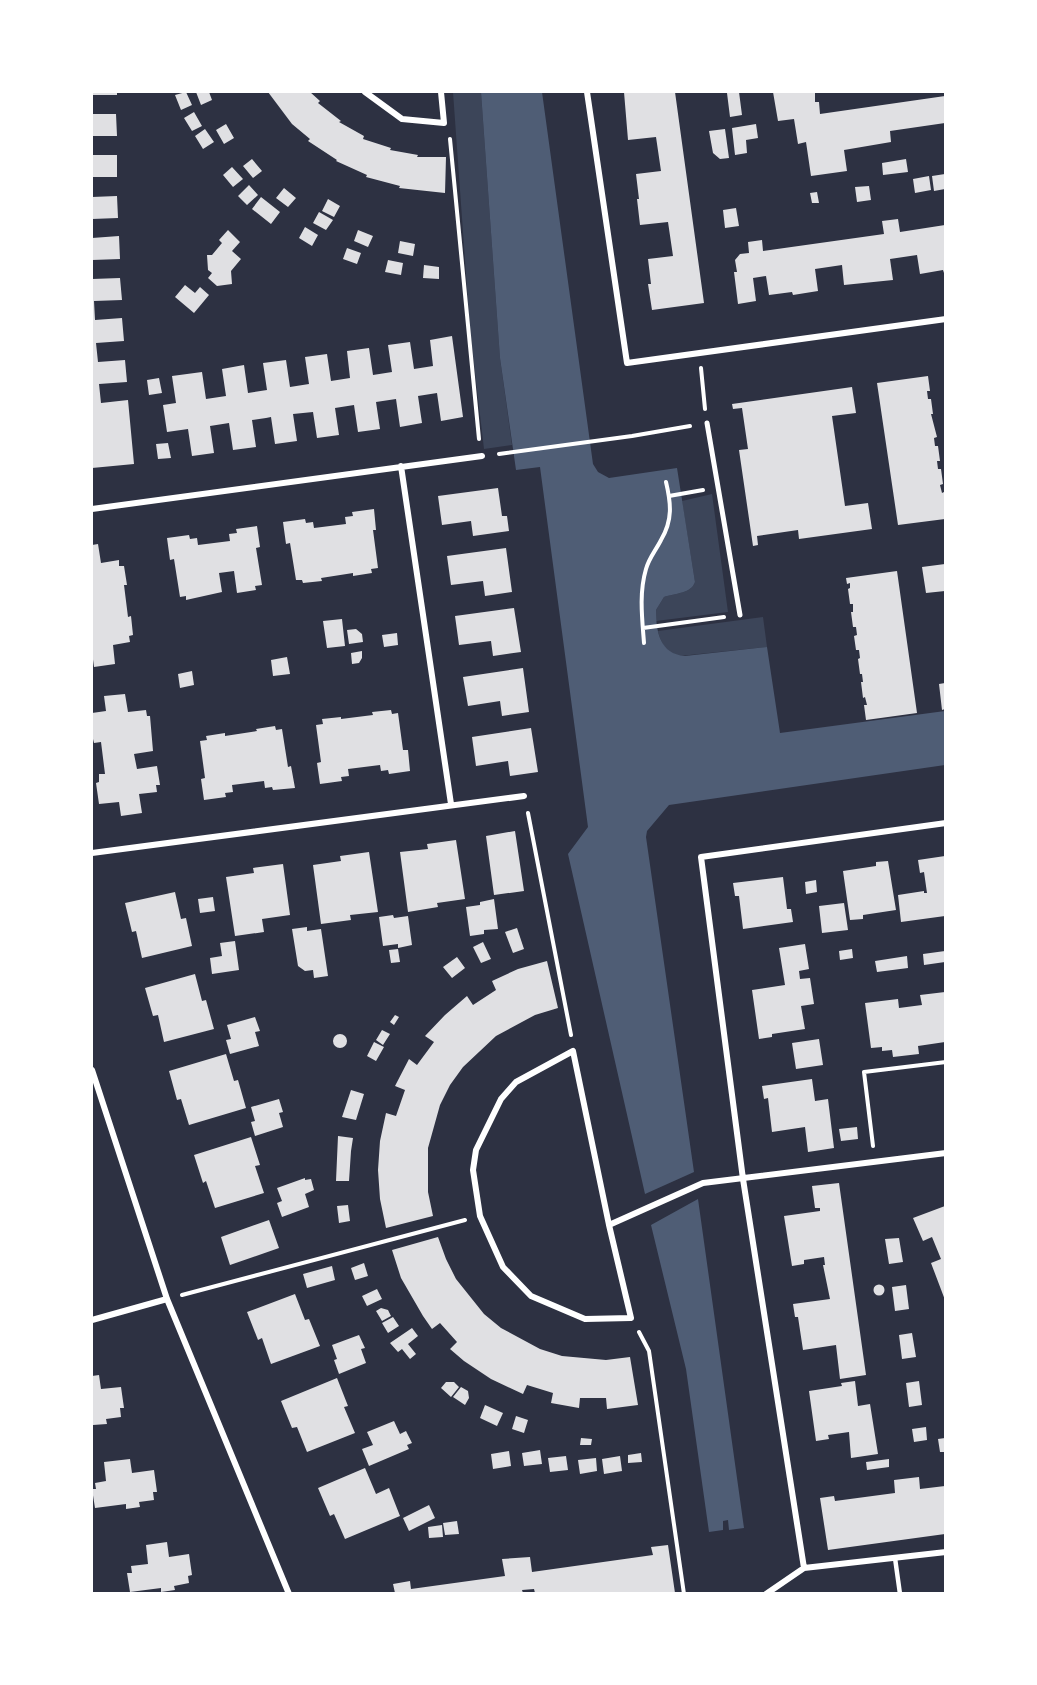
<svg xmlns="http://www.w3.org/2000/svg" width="1037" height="1685" font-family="Ubuntu,sans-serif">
<rect width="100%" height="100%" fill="#2d3142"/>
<path fill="#3c4559" d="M 453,92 L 481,92 L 500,358 L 512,445 L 484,449 L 470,330 Z
M 712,494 L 728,612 L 656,621 L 656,610 L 664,597 C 675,593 691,594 695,582 L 682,501 Z
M 763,617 L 767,647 L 680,656 C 666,653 661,644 658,631 Z"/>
<path fill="#4f5d75" d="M 481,92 L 542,92 L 593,464 L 598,472 L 609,478 L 677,468 L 695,582 C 691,594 675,593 664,597 L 656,610 C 656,632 660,654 685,656 L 767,647 L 780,733 L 945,711 L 945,765 L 669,805 L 647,831 L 646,837 L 694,1172 L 645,1194 L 568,854 L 588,827 L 540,467 L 516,470 L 500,358 Z
M 698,1199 L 744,1528 L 729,1530 L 728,1520 L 723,1521 L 723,1530 L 709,1532 L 686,1369 L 651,1225 Z"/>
<path fill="#e0e0e3" d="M 92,92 L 117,92 L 117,95 L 92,95 Z
M 186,92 L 192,105 L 181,110 L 175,95 Z
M 196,92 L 209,92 L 212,100 L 201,105 Z
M 268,92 L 310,92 L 320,101 L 318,103 L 341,121 L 339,122 L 364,136 L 363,139 L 391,148 L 390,150 L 418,155 L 417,157 L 446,157 L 445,193 L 399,188 L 400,186 L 366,177 L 367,175 L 336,161 L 337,160 L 308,141 L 310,139 L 292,124 Z
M 624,92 L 675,92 L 704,303 L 652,310 L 648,284 L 651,284 L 648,259 L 673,256 L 668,222 L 640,225 L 637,199 L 639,199 L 636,174 L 661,171 L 656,137 L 628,140 Z
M 739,92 L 742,115 L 730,117 L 727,93 Z
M 773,92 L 815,92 L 815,102 L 819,102 L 820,114 L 945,96 L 945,123 L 890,131 L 891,142 L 844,150 L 847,171 L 811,176 L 806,142 L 798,144 L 794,119 L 778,121 Z
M 194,112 L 202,126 L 192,131 L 184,118 Z
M 92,114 L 116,114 L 117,136 L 92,136 Z
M 226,124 L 234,138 L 224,144 L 216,130 Z
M 756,124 L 758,138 L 746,140 L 747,153 L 735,155 L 732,128 Z
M 205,129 L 214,142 L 203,149 L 195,136 Z
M 725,129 L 729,158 L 720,159 L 713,153 L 709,131 Z
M 92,155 L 117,155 L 117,177 L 92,177 Z
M 252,159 L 262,171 L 253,178 L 243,166 Z
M 906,159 L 908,172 L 883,175 L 882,163 Z
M 232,167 L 243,179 L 233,187 L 223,175 Z
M 945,174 L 945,189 L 934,191 L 932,176 Z
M 929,176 L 931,190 L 915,193 L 913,179 Z
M 249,185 L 258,195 L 247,205 L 238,196 Z
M 869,186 L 871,200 L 857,202 L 855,187 Z
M 284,188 L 296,198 L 288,207 L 276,198 Z
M 817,192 L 819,203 L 812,203 L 810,193 Z
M 117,196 L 118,218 L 92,219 L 92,197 Z
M 261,197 L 280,212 L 271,224 L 252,209 Z
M 328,199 L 340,206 L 334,217 L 322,211 Z
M 736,208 L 739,226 L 725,228 L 723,210 Z
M 319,212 L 333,220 L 326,230 L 313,223 Z
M 898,219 L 900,232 L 945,225 L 945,276 L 943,270 L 920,274 L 917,255 L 890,259 L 893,280 L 844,285 L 842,265 L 815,269 L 818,291 L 793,295 L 792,292 L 769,295 L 766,276 L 753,278 L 756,301 L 738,304 L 734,272 L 737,272 L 735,260 L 740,254 L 749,253 L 748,242 L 762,240 L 763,251 L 884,234 L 882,221 Z
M 305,227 L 318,235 L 312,246 L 299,238 Z
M 228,230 L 240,242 L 232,251 L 241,259 L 231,271 L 232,284 L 217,286 L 208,278 L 212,273 L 208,270 L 207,255 L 212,255 L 222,243 L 219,240 Z
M 358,230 L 373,236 L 368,247 L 354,241 Z
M 119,236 L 120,259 L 92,260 L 92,238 Z
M 400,241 L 415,244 L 413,256 L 398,253 Z
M 347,248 L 361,253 L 357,264 L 343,259 Z
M 388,260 L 403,263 L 401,275 L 385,272 Z
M 424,265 L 439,267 L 439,279 L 423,278 Z
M 120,278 L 122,300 L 94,301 L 95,320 L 122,318 L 124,341 L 96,343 L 98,362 L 125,360 L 127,382 L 99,384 L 101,403 L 128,400 L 134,464 L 92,468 L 92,279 Z
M 185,285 L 195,293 L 200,287 L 209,295 L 194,313 L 175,297 Z
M 452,336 L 463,417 L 441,421 L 437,393 L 418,396 L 422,423 L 400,427 L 396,399 L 376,402 L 380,429 L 358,432 L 354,405 L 335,408 L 339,435 L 317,438 L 313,412 L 293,414 L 297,441 L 275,444 L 271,417 L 266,418 L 252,420 L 256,447 L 233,450 L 229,423 L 210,426 L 214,453 L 192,456 L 188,429 L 167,432 L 163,405 L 176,403 L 172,376 L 202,372 L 206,399 L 226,396 L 222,369 L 244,365 L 248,393 L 267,390 L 263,363 L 286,360 L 290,387 L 309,384 L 305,357 L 327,354 L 331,381 L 350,378 L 347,351 L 369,348 L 373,375 L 392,372 L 388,345 L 410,342 L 414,369 L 433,366 L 430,340 Z
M 928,376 L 930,391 L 927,391 L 928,399 L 931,399 L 933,414 L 931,414 L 937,437 L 934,438 L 935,446 L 938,446 L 940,461 L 937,461 L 938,469 L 941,469 L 943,484 L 940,485 L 942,493 L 944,492 L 945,519 L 898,525 L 877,383 Z
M 159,378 L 162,393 L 149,395 L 147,380 Z
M 852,387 L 856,413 L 832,416 L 845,506 L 868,503 L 872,529 L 799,539 L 798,530 L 757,536 L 758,545 L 753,546 L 739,450 L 748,449 L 742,408 L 733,409 L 732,404 Z
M 168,443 L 171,458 L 158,459 L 156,444 Z
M 498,488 L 502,516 L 507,516 L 509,531 L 473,536 L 471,521 L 442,525 L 438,496 Z
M 374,509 L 376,530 L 373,530 L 378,568 L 371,569 L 372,573 L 353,576 L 353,573 L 321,578 L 322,581 L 303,583 L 302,580 L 296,580 L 290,543 L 286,544 L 283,522 L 305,519 L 306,523 L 313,522 L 314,528 L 346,524 L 345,517 L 353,516 L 352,512 Z
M 257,526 L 260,547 L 256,548 L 262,585 L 255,586 L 256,590 L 237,593 L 234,571 L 219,573 L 222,592 L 186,600 L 186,596 L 180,597 L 174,559 L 170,560 L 167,538 L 189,535 L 190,539 L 197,538 L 198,545 L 230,541 L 229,534 L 237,533 L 236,529 Z
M 98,544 L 101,563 L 119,560 L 119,566 L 124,566 L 127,585 L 124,585 L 128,617 L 131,616 L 133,635 L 129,636 L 130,642 L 113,645 L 115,664 L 94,667 L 92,652 L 92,545 Z
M 506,548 L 512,592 L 485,596 L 483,581 L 451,585 L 447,556 Z
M 945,564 L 945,591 L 926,593 L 922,567 Z
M 897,571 L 917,713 L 866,720 L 864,705 L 867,705 L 865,697 L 863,698 L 861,682 L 863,682 L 862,674 L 860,674 L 858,659 L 860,658 L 859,650 L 856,650 L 854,636 L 857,635 L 856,627 L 853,627 L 851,612 L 853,612 L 853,604 L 850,604 L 848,589 L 850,588 L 850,583 L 847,584 L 846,578 Z
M 514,608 L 521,652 L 493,656 L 491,641 L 459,645 L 455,616 Z
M 342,619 L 345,646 L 327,648 L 323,621 Z
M 356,629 L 362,634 L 363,642 L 349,644 L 347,630 Z
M 397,633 L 398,645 L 384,647 L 382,635 Z
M 362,651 L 362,658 L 359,663 L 352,664 L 351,653 Z
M 287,657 L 290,674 L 273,676 L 271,660 Z
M 523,668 L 529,712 L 502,716 L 500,701 L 468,706 L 463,677 Z
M 192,671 L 194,685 L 180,688 L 178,674 Z
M 945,683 L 945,709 L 942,710 L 939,684 Z
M 125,694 L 128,712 L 146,710 L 147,716 L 150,716 L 153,751 L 134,754 L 137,769 L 157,766 L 160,785 L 156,785 L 157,792 L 139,794 L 142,813 L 121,816 L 119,802 L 99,804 L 96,783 L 99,782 L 99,774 L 105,774 L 101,742 L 94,743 L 92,735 L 92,713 L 106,711 L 104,696 Z
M 391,710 L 392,714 L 398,713 L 403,750 L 408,750 L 410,771 L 389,774 L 388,770 L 381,771 L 380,765 L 348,769 L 349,776 L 341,777 L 342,781 L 320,784 L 317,763 L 321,762 L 316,725 L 323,724 L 322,719 L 341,717 L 341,719 L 373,715 L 372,712 Z
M 275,726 L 276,730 L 282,729 L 288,767 L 291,766 L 295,788 L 273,790 L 272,787 L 265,788 L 264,781 L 232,785 L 233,792 L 225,793 L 226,797 L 204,800 L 201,779 L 205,778 L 200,741 L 207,740 L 206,736 L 225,733 L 225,736 L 257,731 L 256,729 Z
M 531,728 L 538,772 L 510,776 L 508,761 L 476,766 L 472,737 Z
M 515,831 L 524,891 L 494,895 L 486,836 Z
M 456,840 L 465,899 L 437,903 L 438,907 L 408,912 L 400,852 L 428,849 L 427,844 Z
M 369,852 L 378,912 L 350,915 L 351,920 L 321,924 L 313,865 L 341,861 L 340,856 Z
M 945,856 L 945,916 L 901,922 L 898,895 L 924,891 L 924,893 L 927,893 L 924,872 L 920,873 L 918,860 Z
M 888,861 L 896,910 L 863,915 L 863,919 L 850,920 L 843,871 L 876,866 L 876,862 Z
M 283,864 L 290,915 L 262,919 L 264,932 L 235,936 L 226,877 L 254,873 L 253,868 Z
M 783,877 L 787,909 L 791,909 L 793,922 L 743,929 L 739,896 L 735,896 L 733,883 Z
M 816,880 L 817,892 L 806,894 L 805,882 Z
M 175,892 L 181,919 L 186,918 L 192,946 L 142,958 L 136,931 L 132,932 L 125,903 Z
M 213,897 L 215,911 L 200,913 L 198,899 Z
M 494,899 L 498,929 L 484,930 L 484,934 L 470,936 L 466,907 L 480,905 L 480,902 Z
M 844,903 L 848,930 L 822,933 L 819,906 Z
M 393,915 L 394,918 L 408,916 L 412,945 L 398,948 L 398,944 L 383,946 L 379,917 Z
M 307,927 L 307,931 L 321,929 L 328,976 L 314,978 L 313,970 L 305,971 L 298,966 L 292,929 Z
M 517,928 L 524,949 L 513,953 L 505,932 Z
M 235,941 L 239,970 L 212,974 L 210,958 L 222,956 L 220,943 Z
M 483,942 L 491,959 L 481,963 L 473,947 Z
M 805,944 L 809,969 L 799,971 L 800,979 L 810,978 L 814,1004 L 801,1006 L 805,1029 L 772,1034 L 772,1037 L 759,1039 L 752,990 L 785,985 L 779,948 Z
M 398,949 L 400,962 L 391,963 L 389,950 Z
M 852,949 L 853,958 L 840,960 L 839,951 Z
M 945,951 L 945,962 L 924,965 L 923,954 Z
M 907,956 L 908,968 L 877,972 L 875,961 Z
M 457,957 L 465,968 L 452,978 L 443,967 Z
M 547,961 L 558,1008 L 535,1015 L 496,1036 L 463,1067 L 450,1085 L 440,1105 L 428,1148 L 428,1192 L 433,1216 L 386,1228 L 380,1199 L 378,1170 L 380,1141 L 386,1113 L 396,1116 L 405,1090 L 395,1086 L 409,1059 L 417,1065 L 434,1042 L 425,1036 L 445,1015 L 467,996 L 473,1005 L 496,990 L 492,981 L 518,969 Z
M 195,974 L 202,1001 L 206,1000 L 214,1029 L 164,1042 L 158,1015 L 153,1016 L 145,988 Z
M 945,992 L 945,1042 L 918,1046 L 919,1054 L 893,1057 L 892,1050 L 882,1051 L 882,1047 L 871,1048 L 865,1003 L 898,999 L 899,1008 L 922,1005 L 920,995 Z
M 395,1015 L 399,1017 L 394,1025 L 390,1022 Z
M 255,1017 L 260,1031 L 255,1032 L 259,1046 L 230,1054 L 226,1040 L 231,1039 L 227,1025 Z
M 382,1030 L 390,1034 L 383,1045 L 376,1040 Z
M333 1041a7 7 0 1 1 14 0a7 7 0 1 1-14 0Z
M 819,1039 L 823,1065 L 796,1069 L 792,1043 Z
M 374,1042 L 384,1047 L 376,1061 L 367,1056 Z
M 226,1054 L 234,1081 L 238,1080 L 246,1108 L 189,1125 L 181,1099 L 177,1100 L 169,1071 Z
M 812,1079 L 815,1101 L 828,1099 L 834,1148 L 808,1152 L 805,1127 L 772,1132 L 768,1098 L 764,1099 L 762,1086 Z
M 351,1090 L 364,1094 L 356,1120 L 342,1117 Z
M 279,1099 L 283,1112 L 279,1113 L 283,1127 L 255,1136 L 251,1122 L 255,1121 L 251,1107 Z
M 857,1127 L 858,1139 L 841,1141 L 839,1129 Z
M 338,1136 L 353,1138 L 351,1151 L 349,1181 L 336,1181 Z
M 251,1137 L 260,1165 L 255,1166 L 264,1193 L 215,1208 L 206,1181 L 203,1183 L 194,1155 Z
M 305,1178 L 305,1180 L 311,1179 L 314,1190 L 305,1194 L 309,1207 L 282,1217 L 277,1203 L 282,1201 L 277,1188 Z
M 839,1183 L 866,1375 L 840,1379 L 836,1345 L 803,1350 L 798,1317 L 795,1317 L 793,1304 L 830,1299 L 823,1265 L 825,1265 L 824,1257 L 804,1260 L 804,1264 L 792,1266 L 784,1216 L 820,1211 L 820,1208 L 815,1208 L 812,1186 Z
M 348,1205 L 350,1221 L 339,1223 L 337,1206 Z
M 945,1206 L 945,1300 L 931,1263 L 941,1259 L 932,1237 L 923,1241 L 913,1218 Z
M 269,1220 L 279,1248 L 230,1265 L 221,1237 Z
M 438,1237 L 446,1259 L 456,1279 L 484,1314 L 501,1328 L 540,1349 L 562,1356 L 606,1360 L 630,1357 L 638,1405 L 607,1409 L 606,1398 L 580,1398 L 579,1408 L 551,1403 L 553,1393 L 527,1385 L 523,1394 L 491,1379 L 464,1361 L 450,1349 L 457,1342 L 440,1323 L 432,1329 L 423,1316 L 401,1278 L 392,1250 Z
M 899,1238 L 903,1262 L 889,1264 L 885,1239 Z
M 364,1263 L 368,1276 L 355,1280 L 351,1268 Z
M 332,1266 L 335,1280 L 307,1288 L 303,1274 Z
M873.5 1290a5.5 5.5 0 1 1 11 0a5.5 5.5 0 1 1-11 0Z
M 906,1285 L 909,1309 L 895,1311 L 892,1287 Z
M 377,1289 L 382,1299 L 367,1306 L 362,1296 Z
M 295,1294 L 305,1320 L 309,1319 L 320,1346 L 271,1364 L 262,1338 L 258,1340 L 247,1312 Z
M 381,1308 L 388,1310 L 391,1316 L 382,1321 L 376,1311 Z
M 393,1317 L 399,1326 L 388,1333 L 382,1323 Z
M 412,1328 L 418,1336 L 408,1344 L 416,1354 L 410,1359 L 402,1349 L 398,1352 L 390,1343 Z
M 912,1333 L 916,1357 L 902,1359 L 899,1335 Z
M 359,1335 L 365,1348 L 361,1349 L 366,1363 L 339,1374 L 334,1360 L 337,1359 L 332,1345 Z
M 99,1375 L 101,1389 L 121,1387 L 124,1408 L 120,1408 L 121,1417 L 106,1419 L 107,1424 L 93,1425 L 92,1421 L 92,1376 Z
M 337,1378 L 348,1406 L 344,1407 L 355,1433 L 307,1452 L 297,1427 L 292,1428 L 281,1401 Z
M 855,1381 L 858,1406 L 870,1404 L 878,1454 L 851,1458 L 849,1432 L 828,1435 L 829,1439 L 816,1441 L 809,1391 L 842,1386 L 841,1383 Z
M 919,1381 L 922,1405 L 909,1407 L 906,1383 Z
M 446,1382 L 454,1382 L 459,1387 L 451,1397 L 441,1388 Z
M 461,1387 L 468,1391 L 469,1398 L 465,1405 L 453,1397 Z
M 485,1405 L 503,1413 L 497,1426 L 480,1418 Z
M 516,1416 L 528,1420 L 524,1433 L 512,1429 Z
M 394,1421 L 400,1434 L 406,1431 L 412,1443 L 407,1445 L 409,1449 L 369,1466 L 362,1449 L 373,1445 L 367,1432 Z
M 926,1427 L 927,1440 L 914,1442 L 912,1429 Z
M 581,1438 L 592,1439 L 591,1445 L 580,1445 Z
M 945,1438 L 945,1452 L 940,1452 L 938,1439 Z
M 540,1450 L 542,1464 L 524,1466 L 522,1453 Z
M 509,1451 L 511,1466 L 493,1469 L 491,1454 Z
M 641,1453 L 642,1462 L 628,1463 L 628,1455 Z
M 566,1456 L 568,1470 L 550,1472 L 548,1458 Z
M 620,1456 L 622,1471 L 604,1474 L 602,1459 Z
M 596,1458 L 597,1471 L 580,1474 L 578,1460 Z
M 130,1459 L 132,1473 L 154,1470 L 157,1492 L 153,1492 L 154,1500 L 139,1502 L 140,1507 L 126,1509 L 126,1504 L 95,1508 L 92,1489 L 96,1489 L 95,1483 L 106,1481 L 104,1462 Z
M 889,1459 L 889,1467 L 867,1470 L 866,1462 Z
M 365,1468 L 376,1494 L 389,1488 L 400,1516 L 345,1539 L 334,1514 L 330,1516 L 318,1488 Z
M 919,1477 L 920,1489 L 945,1486 L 945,1534 L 828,1550 L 820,1498 L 834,1496 L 835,1501 L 895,1493 L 894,1480 Z
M 429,1505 L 435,1518 L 409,1531 L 403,1518 Z
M 457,1521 L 459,1534 L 445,1535 L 443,1523 Z
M 442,1525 L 443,1537 L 429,1538 L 428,1527 Z
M 167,1542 L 169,1557 L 189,1554 L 192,1575 L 188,1576 L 189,1583 L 174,1586 L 175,1590 L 161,1592 L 161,1588 L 130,1592 L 127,1573 L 132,1573 L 131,1566 L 148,1564 L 146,1545 Z
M 668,1545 L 675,1593 L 535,1593 L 534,1589 L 522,1590 L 523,1593 L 395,1593 L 393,1584 L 410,1581 L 411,1589 L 505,1576 L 502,1559 L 530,1557 L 532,1572 L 653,1555 L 651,1547 Z"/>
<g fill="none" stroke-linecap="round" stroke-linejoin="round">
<path stroke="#fff" stroke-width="4" d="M 450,139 L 479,439
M 701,368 L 705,409
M 499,454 L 632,436 L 690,426
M 669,496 L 703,490
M 643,628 L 724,617
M 644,643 C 642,617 639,593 646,569 C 649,558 656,550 661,540 C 673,520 671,503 666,482
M 528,813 L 571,1035
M 873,1146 L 864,1072 L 946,1062
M 182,1295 L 465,1220
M 639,1332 L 649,1351 L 684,1594"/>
<path stroke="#fff" stroke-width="4.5" d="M 895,1558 L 900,1594"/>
<path stroke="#fff" stroke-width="5" d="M 707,423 L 740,615"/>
<path stroke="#fff" stroke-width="6" d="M 365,92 L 402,119 L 444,123 L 441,92
M 587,92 L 627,363 L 946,319
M 401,466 L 451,804
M 92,509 L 482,456
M 92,853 L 524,796
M 573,1051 L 609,1225 L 631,1318 L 585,1319 L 531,1296 L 503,1267 L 480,1216 L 473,1170 L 476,1150 L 501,1099 L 516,1082 Z
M 92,1070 L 167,1299 L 289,1594
M 609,1225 L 703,1183 L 946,1153
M 92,1320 L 167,1299
M 804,1568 L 743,1179 L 701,857 L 946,823
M 766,1594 L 804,1568 L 946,1552"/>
</g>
<rect width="1037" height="1685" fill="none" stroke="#ffffff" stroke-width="186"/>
</svg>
